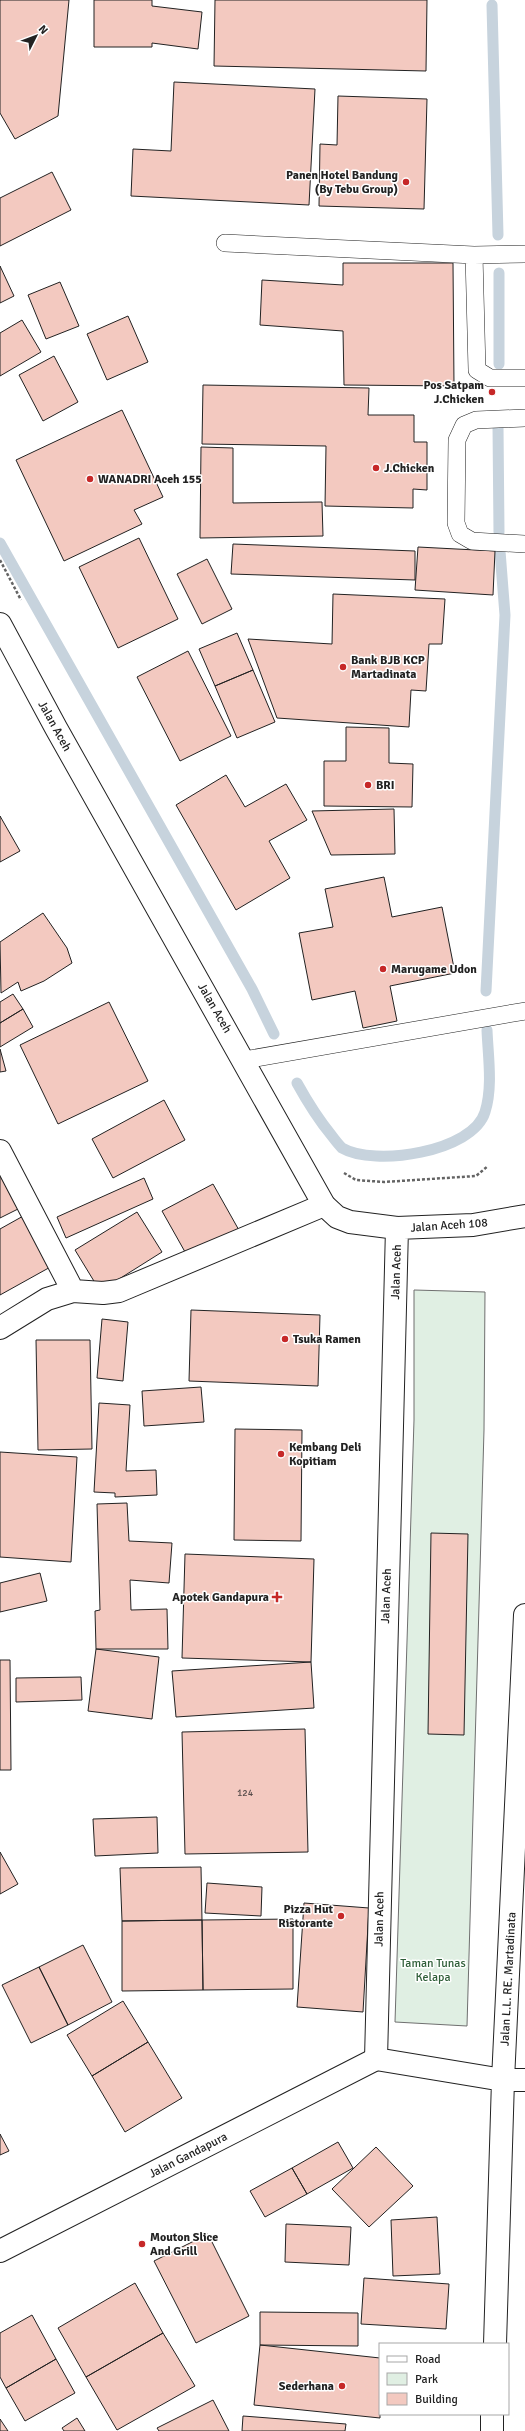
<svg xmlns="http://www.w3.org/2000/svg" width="525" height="2431" font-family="Signika,sans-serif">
<rect width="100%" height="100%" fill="#fff"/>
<path fill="#e0efe3" stroke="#6f6f6f" d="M 414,1290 L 485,1292 L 484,1430 L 467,2026 L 395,2022 L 414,1420 Z"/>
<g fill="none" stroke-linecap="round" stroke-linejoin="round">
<path stroke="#c7d3dd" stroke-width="11" d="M 492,5 L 498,235
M 499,364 L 499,273
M 498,426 L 499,532
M 0,543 L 252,989 L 274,1034
M 486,991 L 505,615 L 500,551
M 297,1083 C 308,1103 318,1119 332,1136 C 335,1140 339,1145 342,1148 C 374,1167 473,1152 485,1112 C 493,1087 488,1056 487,1030"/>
</g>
<path fill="#f3c9c0" stroke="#222" d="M 0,0 L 69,0 L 58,116 L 15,139 L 0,113 Z
M 94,0 L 152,0 L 152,6 L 202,12 L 198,49 L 152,43 L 152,47 L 94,47 Z
M 215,0 L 427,0 L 426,71 L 214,66 Z
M 174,82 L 315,89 L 309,205 L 131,196 L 133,149 L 171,151 Z
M 338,96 L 427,99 L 424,209 L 319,206 L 320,144 L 337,145 Z
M 52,172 L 71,210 L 0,246 L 0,198 Z
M 343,263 L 453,263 L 454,386 L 344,385 L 343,331 L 260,325 L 262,280 L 343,285 Z
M 0,266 L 14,296 L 0,303 Z
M 60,282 L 79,326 L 46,339 L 28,295 Z
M 128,316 L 148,362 L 107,380 L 87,334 Z
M 22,320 L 41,352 L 0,376 L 0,333 Z
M 54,356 L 78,402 L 43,421 L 19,375 Z
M 203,385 L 369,388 L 368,415 L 414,415 L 414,442 L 427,442 L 427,490 L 413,489 L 413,508 L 325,506 L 326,446 L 202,444 Z
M 122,410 L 163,497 L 134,510 L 142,524 L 64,561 L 16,460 Z
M 201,447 L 233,448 L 233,503 L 322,502 L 323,536 L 200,538 Z
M 139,538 L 178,619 L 118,648 L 79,567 Z
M 233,544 L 415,551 L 415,580 L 231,574 Z
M 418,547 L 495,551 L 493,595 L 415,590 Z
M 207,559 L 232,609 L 202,624 L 177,574 Z
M 333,594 L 445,599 L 442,644 L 429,644 L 426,691 L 411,690 L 409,727 L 277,718 L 248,639 L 332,644 Z
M 237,633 L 253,670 L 215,686 L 199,649 Z
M 188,651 L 231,736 L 180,761 L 137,677 Z
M 253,670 L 275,722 L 237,738 L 215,686 Z
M 346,727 L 389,728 L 389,763 L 413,764 L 412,807 L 324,806 L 324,761 L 346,761 Z
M 226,775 L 245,807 L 286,784 L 307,820 L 269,841 L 290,878 L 236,910 L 176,805 Z
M 394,809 L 395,854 L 331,855 L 312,811 Z
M 0,816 L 20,851 L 0,862 Z
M 384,877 L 392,917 L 442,907 L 455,973 L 390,986 L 397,1021 L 363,1028 L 355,991 L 312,1000 L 299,933 L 333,927 L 325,889 Z
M 43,913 L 67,948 L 72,963 L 44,981 L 21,991 L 18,982 L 1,993 L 0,942 Z
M 13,994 L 23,1009 L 0,1023 L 0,1002 Z
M 109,1002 L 148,1081 L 58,1124 L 20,1045 Z
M 23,1009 L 33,1027 L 0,1047 L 0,1023 Z
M 0,1049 L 6,1071 L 0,1072 Z
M 164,1100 L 185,1140 L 113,1178 L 92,1139 Z
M 0,1175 L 18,1209 L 0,1218 Z
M 144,1178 L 153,1199 L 66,1238 L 57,1217 Z
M 213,1184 L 240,1232 L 189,1259 L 162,1211 Z
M 137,1212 L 162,1252 L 100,1291 L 75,1250 Z
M 25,1215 L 54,1265 L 0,1295 L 0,1229 Z
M 191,1310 L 320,1315 L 318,1386 L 189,1381 Z
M 102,1319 L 128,1322 L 123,1381 L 97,1378 Z
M 36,1340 L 90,1340 L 92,1449 L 38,1450 Z
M 201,1387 L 204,1422 L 144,1426 L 142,1391 Z
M 99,1403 L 130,1405 L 126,1471 L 156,1470 L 157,1495 L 115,1497 L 115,1493 L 94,1492 Z
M 235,1429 L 302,1430 L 301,1541 L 234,1540 Z
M 0,1452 L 77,1457 L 71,1562 L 0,1557 Z
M 127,1503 L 129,1541 L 172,1543 L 169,1583 L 130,1580 L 131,1610 L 167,1609 L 168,1649 L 96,1649 L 95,1611 L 100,1610 L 97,1504 Z
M 431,1533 L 468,1534 L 464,1735 L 428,1734 Z
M 185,1554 L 314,1559 L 311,1662 L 182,1658 Z
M 40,1573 L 47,1601 L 0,1612 L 0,1583 Z
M 96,1649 L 159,1657 L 152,1719 L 88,1711 Z
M 0,1660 L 10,1660 L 11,1770 L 0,1770 Z
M 311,1662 L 314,1708 L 176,1717 L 172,1671 Z
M 81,1677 L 82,1700 L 16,1702 L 16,1678 Z
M 305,1729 L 308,1852 L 185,1854 L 182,1732 Z
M 157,1817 L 158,1853 L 95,1856 L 93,1819 Z
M 0,1852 L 18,1884 L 0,1894 Z
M 201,1867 L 202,1920 L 122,1921 L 120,1868 Z
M 207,1883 L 262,1887 L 261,1916 L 205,1913 Z
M 304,1903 L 369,1908 L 363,2012 L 297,2007 Z
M 293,1919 L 293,1989 L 203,1990 L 202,1920 Z
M 202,1920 L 203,1990 L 122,1991 L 122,1921 Z
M 83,1945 L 112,2002 L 68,2025 L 39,1967 Z
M 39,1967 L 68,2025 L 31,2043 L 2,1985 Z
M 123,2001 L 148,2042 L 92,2076 L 67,2035 Z
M 148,2042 L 182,2098 L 125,2132 L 92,2076 Z
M 0,2134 L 9,2151 L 0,2155 Z
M 338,2142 L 353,2168 L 307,2194 L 292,2168 Z
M 376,2147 L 413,2186 L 369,2227 L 332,2189 Z
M 292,2168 L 307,2194 L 265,2217 L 250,2191 Z
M 437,2217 L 440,2274 L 393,2276 L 391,2220 Z
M 286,2224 L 351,2227 L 349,2265 L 285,2262 Z
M 208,2234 L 249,2316 L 196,2343 L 154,2261 Z
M 364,2278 L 449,2284 L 446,2329 L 361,2324 Z
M 135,2283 L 163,2333 L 86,2377 L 58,2328 Z
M 260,2312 L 358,2313 L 358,2346 L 260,2345 Z
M 32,2315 L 56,2359 L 6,2388 L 0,2377 L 0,2333 Z
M 163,2333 L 195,2386 L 117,2430 L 86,2377 Z
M 260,2345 L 380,2358 L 380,2418 L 254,2405 Z
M 56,2359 L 75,2393 L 25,2421 L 6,2388 Z
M 213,2400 L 229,2431 L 159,2431 L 157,2428 Z
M 243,2416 L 346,2424 L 345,2431 L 242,2431 Z
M 77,2418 L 85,2431 L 64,2431 L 62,2428 Z
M 0,2419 L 8,2431 L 0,2431 Z"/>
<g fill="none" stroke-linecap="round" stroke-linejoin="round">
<defs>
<path id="service" d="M 225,243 L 474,255 L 525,254
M 474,255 L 477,370 L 490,378 L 525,378
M 525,418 L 476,420 L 464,425 L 457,440 L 456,523 L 460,534 L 472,541 L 525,544
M 244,1060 L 525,1011"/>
<path id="minor" d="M 0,1151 L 73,1291 L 103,1293 L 119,1291 L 324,1205
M 0,1328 L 47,1299 L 73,1291"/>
<path id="tertiary" d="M 503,2080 L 525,2080
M 0,2251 L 376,2059"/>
<path id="secondary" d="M 0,624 L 56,728 L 324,1205 L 337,1217 L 350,1222 L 397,1228 L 473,1225 L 525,1216
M 397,1228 L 376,2059 L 503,2080
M 495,2344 L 503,2080 L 525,1615
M 492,2431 L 492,2414"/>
</defs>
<use href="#service" stroke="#222" stroke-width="18"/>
<use href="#minor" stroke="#222" stroke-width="24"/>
<use href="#tertiary" stroke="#222" stroke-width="24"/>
<use href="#secondary" stroke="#222" stroke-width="24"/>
<path stroke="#646464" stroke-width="2.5" stroke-dasharray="3 2" stroke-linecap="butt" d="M 0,560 L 21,600
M 344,1173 L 356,1180 L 384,1182 L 476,1176 L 488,1166"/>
<use href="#service" stroke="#fff" stroke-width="17"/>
<use href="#minor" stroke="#fff" stroke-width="22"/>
<use href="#tertiary" stroke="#fff" stroke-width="22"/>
<use href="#secondary" stroke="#fff" stroke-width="22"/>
</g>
<g fill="#c62828" stroke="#fff" stroke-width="1.5">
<circle cx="406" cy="182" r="4"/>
<circle cx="492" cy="392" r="4"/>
<circle cx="376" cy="468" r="4"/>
<circle cx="90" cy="479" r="4"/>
<circle cx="343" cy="667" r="4"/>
<circle cx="368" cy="785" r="4"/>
<circle cx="383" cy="969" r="4"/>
<circle cx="285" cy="1339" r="4"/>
<circle cx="281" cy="1454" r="4"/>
<path d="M275 1591h4v4h4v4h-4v4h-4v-4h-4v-4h4z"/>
<circle cx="341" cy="1916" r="4"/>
<circle cx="142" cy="2244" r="4"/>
<circle cx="342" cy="2386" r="4"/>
</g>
<g text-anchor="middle" stroke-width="3" stroke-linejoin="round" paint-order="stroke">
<g font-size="10" fill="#564c4a">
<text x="245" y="1796">124</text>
</g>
<g font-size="12" font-weight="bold" fill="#222" stroke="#fff" text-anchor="start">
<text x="398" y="179" text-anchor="end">Panen Hotel Bandung<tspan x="398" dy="14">(By Tebu Group)</tspan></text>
<text x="484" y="389" text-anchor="end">Pos Satpam<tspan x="484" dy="14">J.Chicken</tspan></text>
<text x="384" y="472">J.Chicken</text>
<text x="98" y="483">WANADRI Aceh 155</text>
<text x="351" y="664">Bank BJB KCP<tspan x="351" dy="14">Martadinata</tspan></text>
<text x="376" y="789">BRI</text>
<text x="391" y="973">Marugame Udon</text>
<text x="293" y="1343">Tsuka Ramen</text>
<text x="289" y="1451">Kembang Deli<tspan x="289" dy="14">Kopitiam</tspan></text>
<text x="269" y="1601" text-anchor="end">Apotek Gandapura</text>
<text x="333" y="1913" text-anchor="end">Pizza Hut<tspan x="333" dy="14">Ristorante</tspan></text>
<text x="150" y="2241">Mouton Slice<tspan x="150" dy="14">And Grill</tspan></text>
<text x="334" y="2390" text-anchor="end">Sederhana</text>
</g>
<g font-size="12" fill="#222" stroke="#fff">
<text transform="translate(55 726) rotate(61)" y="4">Jalan Aceh</text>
<text transform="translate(215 1008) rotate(60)" y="4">Jalan Aceh</text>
<text transform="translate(449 1225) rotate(-4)" y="4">Jalan Aceh 108</text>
<text transform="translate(396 1272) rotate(-88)" y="4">Jalan Aceh</text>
<text transform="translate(386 1596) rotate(-88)" y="4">Jalan Aceh</text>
<text transform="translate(379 1919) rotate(-89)" y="4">Jalan Aceh</text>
<text transform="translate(508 1979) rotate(-87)" y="4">Jalan L.L. RE. Martadinata</text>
<text transform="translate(188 2155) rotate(-27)" y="4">Jalan Gandapura</text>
</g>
<g font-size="12" fill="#2f5e38" stroke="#fff">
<text x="433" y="1967">Taman Tunas<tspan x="433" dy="14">Kelapa</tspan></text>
</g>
</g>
<rect x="379" y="2343" width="130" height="72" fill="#ffffff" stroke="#a7a7a7"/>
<rect x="387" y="2356" width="20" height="6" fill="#ffffff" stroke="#a7a7a7"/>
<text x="415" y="2363" font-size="12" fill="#222222">Road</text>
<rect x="387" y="2373" width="20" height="12" fill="#e0efe3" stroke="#a7a7a7"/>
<text x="415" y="2383" font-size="12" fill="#222222">Park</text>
<rect x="387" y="2393" width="20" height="12" fill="#f3c9c0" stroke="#a7a7a7"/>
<text x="415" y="2403" font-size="12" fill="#222222">Building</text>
<g transform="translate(36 36) rotate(48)" stroke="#ffffff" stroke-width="3" paint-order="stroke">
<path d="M0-3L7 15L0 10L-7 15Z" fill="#222222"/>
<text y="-6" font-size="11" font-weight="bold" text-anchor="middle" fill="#222222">N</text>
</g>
</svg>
